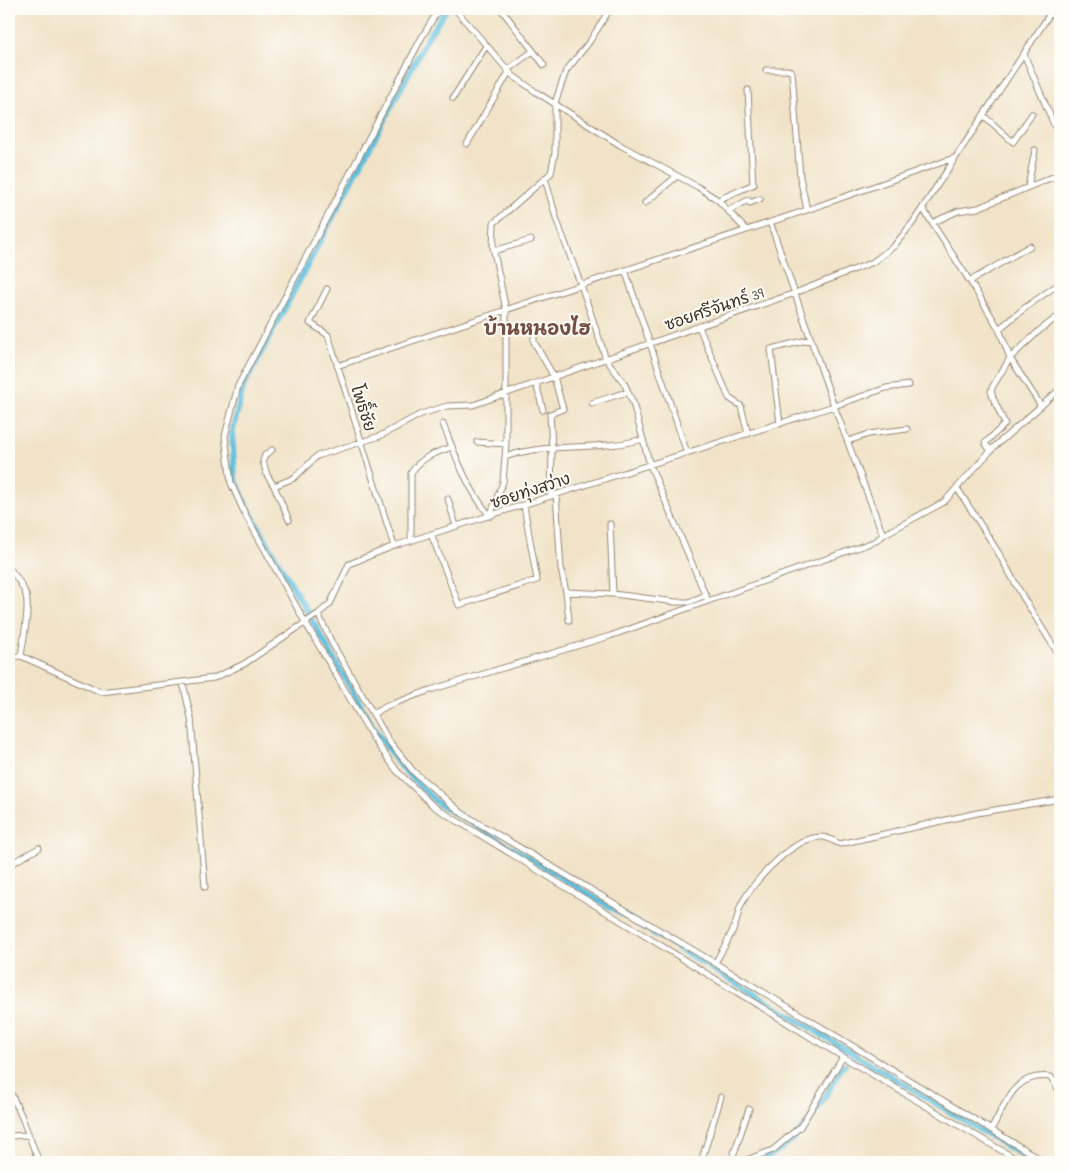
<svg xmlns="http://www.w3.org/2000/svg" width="1069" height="1171" font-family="'Indie Flower','Playpen Sans Thai',sans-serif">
<rect width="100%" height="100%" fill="#fdfcf7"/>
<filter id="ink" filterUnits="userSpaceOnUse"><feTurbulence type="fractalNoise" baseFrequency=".02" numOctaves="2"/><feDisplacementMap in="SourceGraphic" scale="10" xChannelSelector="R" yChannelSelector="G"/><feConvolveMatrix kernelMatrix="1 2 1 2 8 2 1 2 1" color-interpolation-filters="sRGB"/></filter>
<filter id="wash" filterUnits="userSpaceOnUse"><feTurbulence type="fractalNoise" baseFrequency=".0096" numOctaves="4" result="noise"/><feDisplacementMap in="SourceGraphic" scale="20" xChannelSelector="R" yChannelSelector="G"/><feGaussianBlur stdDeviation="1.12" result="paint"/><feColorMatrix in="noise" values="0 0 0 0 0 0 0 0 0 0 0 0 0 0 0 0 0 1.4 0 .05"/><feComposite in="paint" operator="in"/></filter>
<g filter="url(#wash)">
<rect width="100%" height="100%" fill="#f1e3c8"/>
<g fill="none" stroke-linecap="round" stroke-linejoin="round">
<path stroke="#5fbfdd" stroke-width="6" d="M 447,9 L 429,35 L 243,387 L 232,434 L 235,478 L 247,507 L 376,732 L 401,767 L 436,802 L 1033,1162
M 9,14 L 15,9
M 757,1162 C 805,1140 817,1110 842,1067 L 845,1065"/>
</g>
</g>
<g filter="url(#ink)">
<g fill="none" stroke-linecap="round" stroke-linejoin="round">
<defs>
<path id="minor" d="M 439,9 L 422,37 L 238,386 L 225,436 L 231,483 L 245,514 L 305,622 L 373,738 L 397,771 L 433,806 L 843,1057 L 1021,1162
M 455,9 L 512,75 L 536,92 L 620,145 L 698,187 L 718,200 L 746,230
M 501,9 L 544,65
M 1024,54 L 1055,127
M 507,70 L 533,51
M 766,70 L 788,70 L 792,72 L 800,177 L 807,210
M 748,90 L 753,185
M 453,98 L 486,46
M 983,115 L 1013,142 L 1032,114
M 467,144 L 509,72
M 545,178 L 557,221 L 581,285 L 606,359 L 624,383 L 633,403 L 650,465 L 708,601
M 1028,187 L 1035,150
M 718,200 L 754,184
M 645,203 L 677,176
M 728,211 L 748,200 L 750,203 L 760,199
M 932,223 L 958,211 L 978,208 L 1060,174
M 494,251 L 531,240
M 625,270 L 687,453
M 970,281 L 1030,246
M 327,289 L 310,323 L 328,335 L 394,546
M 699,327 L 729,398 L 741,406 L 748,434
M 999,329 L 1026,307 L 1060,283
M 534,330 L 534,342 L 554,377 L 563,409 L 550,414 L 552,447 L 551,496
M 337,366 L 807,210 L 954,158
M 536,383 L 543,410
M 592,403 L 627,392
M 1041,406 L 1060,389
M 443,424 C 456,457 467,488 490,516 L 503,482 L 506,444 L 506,310 L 493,247 L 494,223 L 551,173 L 555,153 L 555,103 L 566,71 L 590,41 L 610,9
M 780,424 L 771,349 L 811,339
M 848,441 L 869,434 L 907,429
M 477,442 L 506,444
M 272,450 L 265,455 L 263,461 L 267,475 L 274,486 L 289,520
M 991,451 L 985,443 L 1005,424 L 993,398 L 991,391 L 993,386 L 1010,358 L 1040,330 L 1060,315
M 505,457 C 550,441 598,452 643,439
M 274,486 L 294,478 L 317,456 L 380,436 L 421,414 L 447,406 L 473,405 L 795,293 L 873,262 L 894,246 L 914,221 L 1053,9
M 957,488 L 998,552 L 1023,597 L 1060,657
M 556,494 L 561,569 L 566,592 L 569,620
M 448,499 L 456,526
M 610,524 L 613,594
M 431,534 L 459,605 L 537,580 L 524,506
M 883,535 L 944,502 L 995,446 L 1041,406 L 1010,358 L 999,329 L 973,286 L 923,209
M 411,541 L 411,473 C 421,457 435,453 452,447
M 9,568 C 16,576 22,584 26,595 C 30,610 23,640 21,656
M 566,592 L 613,594 L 676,602 L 689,602 L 706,595
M 318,614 L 333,645 L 389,741 L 414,772 L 463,814 L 715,963 L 1045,1162
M 9,657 L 21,656 L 101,692 L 214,678 L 244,664 L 318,614 L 330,604 L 349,564 L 394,546 L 834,406 L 886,388 L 909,385
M 183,683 L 191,718 L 205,887
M 373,714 L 387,706 L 430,690 L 610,636 L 876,541 L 883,535 L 834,406 L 770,222
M 9,865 L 39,848
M 715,963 C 722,951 730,938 735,925 C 738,918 738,911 742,903 C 754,881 794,836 822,837 C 828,837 835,842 840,844 L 977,813 L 1060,799
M 9,1089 L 21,1115 L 39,1162
M 991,1130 C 1006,1103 1014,1072 1051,1077 L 1060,1092
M 9,1136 L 28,1135
M 701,1162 L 721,1097
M 731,1162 L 749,1109
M 741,1162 L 773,1150 L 800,1127 L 843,1057"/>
</defs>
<use href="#minor" stroke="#968673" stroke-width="7"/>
<use href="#minor" stroke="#fff" stroke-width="5"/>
</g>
</g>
<g text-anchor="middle" stroke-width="4" stroke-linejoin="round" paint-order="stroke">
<g font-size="16" fill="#3b2a1e" stroke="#fdfcf7">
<text transform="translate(714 308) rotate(-19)" y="6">ซอยศรีจันทร์ 39</text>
<text transform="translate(364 408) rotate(72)" y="6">โพธิ์ชัย</text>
<text transform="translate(530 490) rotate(-18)" y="6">ซอยทุ่งสว่าง</text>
</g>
<g font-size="19" font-weight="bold" fill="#754e40" stroke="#fdfcf7">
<text x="537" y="335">บ้านหนองไฮ</text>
</g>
</g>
<rect width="1069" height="1171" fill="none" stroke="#fdfcf7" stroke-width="30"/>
</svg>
